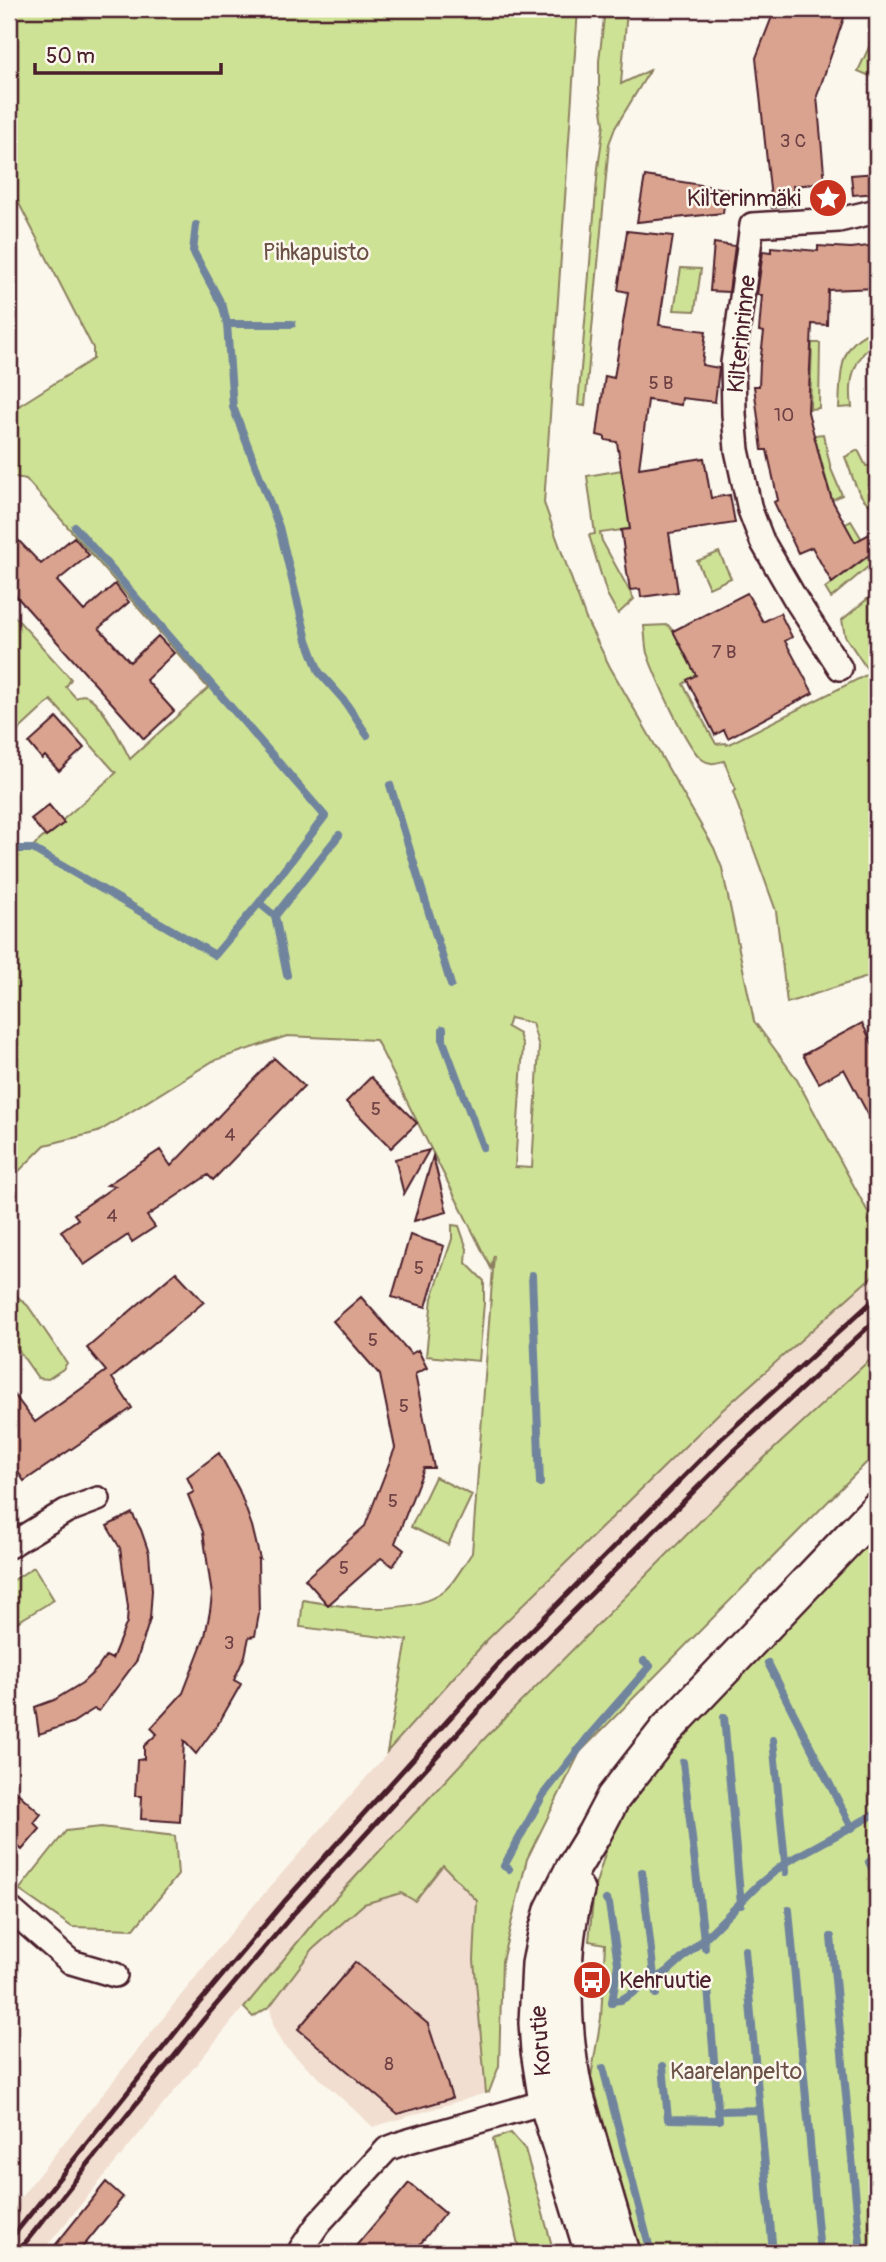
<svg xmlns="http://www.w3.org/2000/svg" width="886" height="2262" font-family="Pangolin,sans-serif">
<rect width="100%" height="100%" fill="#fbf7ec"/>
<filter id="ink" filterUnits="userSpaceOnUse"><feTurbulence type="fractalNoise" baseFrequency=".0143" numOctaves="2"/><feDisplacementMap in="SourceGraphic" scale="14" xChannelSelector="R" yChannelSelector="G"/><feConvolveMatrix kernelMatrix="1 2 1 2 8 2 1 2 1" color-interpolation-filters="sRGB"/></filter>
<g filter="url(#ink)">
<path fill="#f1ded0" d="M 877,1272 L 877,1364 L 546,1677 L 318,1917 L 41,2253 L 9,2253 L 9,2212 L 241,1920 L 487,1640 L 719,1413 Z
M 442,1865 L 477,1901 L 474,1960 L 486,2093 L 373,2127 L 283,2045 L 274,2029 L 270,2006 L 313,1949 L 365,1904 L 401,1893 Z"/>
<path fill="#cee296" stroke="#8c8060" stroke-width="2" fill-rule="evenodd" d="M 9,9 L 578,9 L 544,503 L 586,619 L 610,667 L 714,848 L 722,868 L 754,1021 L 796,1078 L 869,1214 L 877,1210 L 877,1272 L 719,1413 L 487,1640 L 387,1752 L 407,1640 L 300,1627 L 303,1600 C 342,1607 402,1616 438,1595 C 453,1586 462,1567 472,1553 L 494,1255 L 491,1268 L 376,1040 L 287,1036 L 213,1061 L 98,1132 L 45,1145 L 14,1176 L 9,1185 L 9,848 L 32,847 L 116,773 L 51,700 L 9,739 L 9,610 L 71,679 L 66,687 L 76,698 C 80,696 82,694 87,696 C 103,704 122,743 130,759 L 208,688 L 26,479 L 9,476 L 9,412 L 93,359 L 93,348 L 9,184 ZM 510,1018 L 532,1023 L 539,1047 L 532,1168 L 515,1167 L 523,1046 L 519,1034 L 507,1027 Z
M 605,9 L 627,9 L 621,84 L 650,70 L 615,128 L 609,144 L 585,406 L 578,405 L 598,168 L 604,124 L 599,90 L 599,61 Z
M 877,30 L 877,79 L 858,71 Z
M 681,268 L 701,269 L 695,311 L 674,310 Z
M 873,331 L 877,331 L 877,341 C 854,357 848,379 852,407 L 839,408 C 841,377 837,343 873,331 Z
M 812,343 L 820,343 L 819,408 L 810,409 Z
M 823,434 L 831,469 L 842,495 L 832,500 L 814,435 Z
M 858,450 L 866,466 L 877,465 L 877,505 L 872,507 C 855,494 853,476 845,457 Z
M 622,470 L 630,529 L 600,533 L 602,541 L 634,599 L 618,614 L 607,594 L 589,535 L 595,534 L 587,476 Z
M 851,521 L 875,561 L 831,598 L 825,588 L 865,559 L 844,525 Z
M 719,552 L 731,578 L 709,588 L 697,561 Z
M 877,591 L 877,974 L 787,1003 L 776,911 L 733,792 L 736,790 L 724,761 C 716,763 710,765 703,760 C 687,750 654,673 647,653 C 645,644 645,634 644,626 L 668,625 L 673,631 L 696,675 L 683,684 L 716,744 L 726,743 L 727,745 L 868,674 L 871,675 L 845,636 L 842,620 Z
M 452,1225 L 459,1226 L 467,1249 L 466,1263 L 484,1281 L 484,1303 L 479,1361 L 426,1356 L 432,1298 L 452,1239 Z
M 9,1289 L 28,1306 L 67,1363 L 63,1369 L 48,1379 L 38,1378 L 9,1337 Z
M 877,1353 L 877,1452 L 580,1752 L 527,1859 L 502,1961 L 499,2066 L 489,2092 L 486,2093 L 474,1960 L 477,1901 L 443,1865 L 415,1901 L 401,1893 L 364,1904 L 313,1949 L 270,2006 L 253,2017 L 244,2008 L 318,1917 L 486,1737 L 747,1474 Z
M 435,1477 L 472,1495 L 448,1545 L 411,1527 Z
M 877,1535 L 877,2253 L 640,2253 L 591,2077 L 601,2018 L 605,1944 L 589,1941 L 594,1890 L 608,1844 L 627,1806 L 678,1739 Z
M 34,1567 L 54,1600 L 9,1627 L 9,1583 Z
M 101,1827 L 175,1836 L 178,1875 L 134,1929 L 72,1927 L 19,1890 L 66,1831 Z
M 511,2133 L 525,2149 L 554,2253 L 520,2253 L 493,2139 Z"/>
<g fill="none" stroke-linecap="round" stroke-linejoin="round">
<path stroke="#70849d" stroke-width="8" d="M 196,225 L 193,251 L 223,307 L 227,324 L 233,407 L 279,527 L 307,640 L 319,672 L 343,699 L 367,735
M 227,324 L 292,324
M 75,527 L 325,816 L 259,903 L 275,916 L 287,975
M 390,785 L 451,985
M 9,849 L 33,849 L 215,955 L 259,903
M 275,916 L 339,835
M 443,1029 L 443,1041 L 483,1147
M 532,1275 L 540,1483
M 873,1577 L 877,1721
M 768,1663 L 852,1828
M 724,1717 L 741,1905
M 773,1740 L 786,1872
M 683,1762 L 705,1948
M 869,1862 L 877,1878
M 509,1869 L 504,1866 L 543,1795 L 589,1736 L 650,1666 L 644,1661
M 642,1872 L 656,1994
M 606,1900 L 609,1904 L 618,1963 L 612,2003
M 789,1910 L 820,2253
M 831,1937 L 861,2253
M 745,1950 L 773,2253
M 612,2001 L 621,2000 L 667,1972 L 704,1939 L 757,1886 L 785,1863 L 877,1813
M 663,2066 L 668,2119 L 719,2120 L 708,1988
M 603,2068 L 651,2253
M 718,2111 L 760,2110"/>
</g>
<path fill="#d9a38f" stroke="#4a1f2b" stroke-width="2" d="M 775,9 L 847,9 L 817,96 L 825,183 L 793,186 L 796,205 L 772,208 L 756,58 Z
M 877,173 L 877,193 L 853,195 L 851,175 Z
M 645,176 L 726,189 L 723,213 L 637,222 Z
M 627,231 L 673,236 L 659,325 L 706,331 L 702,365 L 719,368 L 715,402 L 682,398 L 681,405 L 648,400 L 639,468 L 704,458 L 711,498 L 730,495 L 735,523 L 669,533 L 678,592 L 641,597 L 640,589 L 630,590 L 627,572 L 621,530 L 630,529 L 617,442 L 605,440 L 605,437 L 597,435 L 605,376 L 614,378 L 628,292 L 618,290 Z
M 714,243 L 735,246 L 729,292 L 710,291 Z
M 877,245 L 877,288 L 828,290 L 827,325 L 812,324 L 808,412 L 824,474 L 832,500 L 855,542 L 877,530 L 877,549 L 832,583 L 812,547 L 798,553 L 774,502 L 778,500 L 767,450 L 762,450 L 754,386 L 759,386 L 760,363 L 764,332 L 759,331 L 762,295 L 757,295 L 763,251 L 771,252 L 771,247 L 818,251 L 818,246 L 851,248 Z
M 74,537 L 89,555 L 57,581 L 84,611 L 115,584 L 129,602 L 99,628 L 130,662 L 158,636 L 174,653 L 146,680 L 174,711 L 144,739 L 9,588 L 9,551 L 19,541 L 41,564 Z
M 747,593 L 763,622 L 780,613 L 792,637 L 785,641 L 813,693 L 728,738 L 724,730 L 715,735 L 687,680 L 696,675 L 673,631 Z
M 57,718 L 84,748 L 59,771 L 45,756 L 42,759 L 29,743 Z
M 49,805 L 64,823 L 46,837 L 31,819 Z
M 862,1023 L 877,1053 L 877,1131 L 844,1069 L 819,1083 L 803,1055 Z
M 274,1058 L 304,1086 L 213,1180 L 208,1175 L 147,1216 L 155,1227 L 132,1242 L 128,1235 L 84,1265 L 61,1231 L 78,1219 L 74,1214 L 115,1186 L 107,1185 L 160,1150 L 171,1166 Z
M 371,1077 L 417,1123 L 391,1148 L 346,1102 Z
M 429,1150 L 404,1194 L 395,1159 Z
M 433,1156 L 447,1212 L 414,1221 Z
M 410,1235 L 444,1246 L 426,1307 L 392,1297 Z
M 176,1272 L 204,1302 L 112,1378 L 132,1408 L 24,1481 L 9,1458 L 9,1388 L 35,1422 L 106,1371 L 87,1348 Z
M 361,1297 L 411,1354 L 418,1350 L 427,1368 L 415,1374 L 434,1468 L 424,1468 L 395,1543 L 404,1550 L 393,1566 L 381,1558 L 328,1605 L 305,1579 L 365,1526 L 395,1448 L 380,1375 L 333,1321 Z
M 219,1453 L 239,1490 L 252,1526 L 260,1559 L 258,1559 L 259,1614 L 255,1636 L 249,1637 L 245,1656 L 234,1680 L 241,1684 L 220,1721 L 196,1754 L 184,1741 L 180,1822 L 141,1819 L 142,1796 L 135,1796 L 137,1760 L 144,1759 L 144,1746 L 157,1734 L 151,1728 L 183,1693 L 205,1636 L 210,1611 L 212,1595 L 203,1532 L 188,1495 L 194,1492 L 187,1477 Z
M 132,1513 L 141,1530 L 149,1553 L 152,1590 L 150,1619 L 137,1660 L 99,1711 L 94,1709 L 72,1723 L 39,1734 L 35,1707 L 54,1700 L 82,1683 L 97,1669 L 106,1656 L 112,1659 L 127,1622 L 128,1607 L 120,1548 L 107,1526 Z
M 9,1785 L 41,1814 L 34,1823 L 40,1829 L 22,1850 L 9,1838 Z
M 355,1962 L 428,2024 L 452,2098 L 398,2114 L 298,2029 Z
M 106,2182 L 123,2197 L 78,2253 L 49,2253 Z
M 409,2183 L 445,2213 L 413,2253 L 350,2253 Z"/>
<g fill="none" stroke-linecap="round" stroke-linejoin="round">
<defs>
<path id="street" d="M 840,668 L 796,600 L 762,541 L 750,510 L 737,450 L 734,414 L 733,363 L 752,225 L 839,220 L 877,211
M 9,1546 L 66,1511 L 98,1499
M 9,1908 L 71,1962 L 115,1975
M 301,2253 L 301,2249 L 318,2224 L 387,2149 L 405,2142 L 559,2098"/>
<path id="secondary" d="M 577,1890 C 559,1950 563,2033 576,2094 L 623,2253
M 592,2253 L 546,2102 L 538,2051 L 536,2023 L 539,1964 L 545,1934 L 552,1910 L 572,1870 L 594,1834 L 613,1798 L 667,1729 L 877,1509"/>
</defs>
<use href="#street" stroke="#4a1f2b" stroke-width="28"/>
<use href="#secondary" stroke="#4a1f2b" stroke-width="38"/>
<use href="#street" stroke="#fbf7ec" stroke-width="23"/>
<use href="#secondary" stroke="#fbf7ec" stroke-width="33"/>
<path stroke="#4a1f2b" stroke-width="5" d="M 9,2241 L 194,2009 L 284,1902 L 504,1658 L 721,1439 L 877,1297
M 17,2253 L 204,2019 L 295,1912 L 516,1669 L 733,1452 L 877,1319"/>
</g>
</g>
<defs>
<symbol id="sight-disc" viewBox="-11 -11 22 22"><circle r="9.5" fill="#c8321e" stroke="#fbf7ec"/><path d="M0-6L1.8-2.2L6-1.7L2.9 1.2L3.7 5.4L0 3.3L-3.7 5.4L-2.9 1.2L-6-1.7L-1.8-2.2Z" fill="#fff"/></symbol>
<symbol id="bus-disc" viewBox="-11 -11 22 22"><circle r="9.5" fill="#c8321e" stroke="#fbf7ec"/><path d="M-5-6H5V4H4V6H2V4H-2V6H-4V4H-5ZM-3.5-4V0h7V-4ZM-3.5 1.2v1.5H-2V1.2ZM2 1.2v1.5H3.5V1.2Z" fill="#fff"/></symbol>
</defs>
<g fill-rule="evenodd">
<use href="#sight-disc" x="806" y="176" width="44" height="44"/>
<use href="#bus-disc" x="570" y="1958" width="44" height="44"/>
</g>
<g text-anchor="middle" stroke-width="5" stroke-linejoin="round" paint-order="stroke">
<g font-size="19" fill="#6e4044">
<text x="793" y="147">3 C</text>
<text x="661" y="389">5 B</text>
<text x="784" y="421">10</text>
<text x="724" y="658">7 B</text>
<text x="376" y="1115">5</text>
<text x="230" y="1141">4</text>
<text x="112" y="1222">4</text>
<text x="419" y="1274">5</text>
<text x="373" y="1346">5</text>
<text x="404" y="1412">5</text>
<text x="393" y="1507">5</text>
<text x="344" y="1574">5</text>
<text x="229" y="1649">3</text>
<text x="389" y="2070">8</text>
</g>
<g font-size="23" fill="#4a1f2b" stroke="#fbf7ec" text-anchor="end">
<text x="801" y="206">Kilterinmäki</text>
<text x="619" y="1988" text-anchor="start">Kehruutie</text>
</g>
<g font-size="23" fill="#6b5046" stroke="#fbf7ec">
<text x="316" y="260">Pihkapuisto</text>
<text x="736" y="2079">Kaarelanpelto</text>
</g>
<g font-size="23" fill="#4a1f2b" stroke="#fbf7ec">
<text transform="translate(741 334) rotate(-84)" y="8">Kilterinrinne</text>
<text transform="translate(540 2041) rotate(-94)" y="8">Korutie</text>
</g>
</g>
<rect width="886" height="2262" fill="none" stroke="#fbf7ec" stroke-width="35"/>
<rect x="18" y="18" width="851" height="2227" fill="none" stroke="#4a1f2b" stroke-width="2.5" filter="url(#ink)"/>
<path d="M35 63v10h186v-10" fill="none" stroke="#4a1f2b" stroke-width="3.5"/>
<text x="46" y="63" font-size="21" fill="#4a1f2b" stroke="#fbf7ec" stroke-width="5" paint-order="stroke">50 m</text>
</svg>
